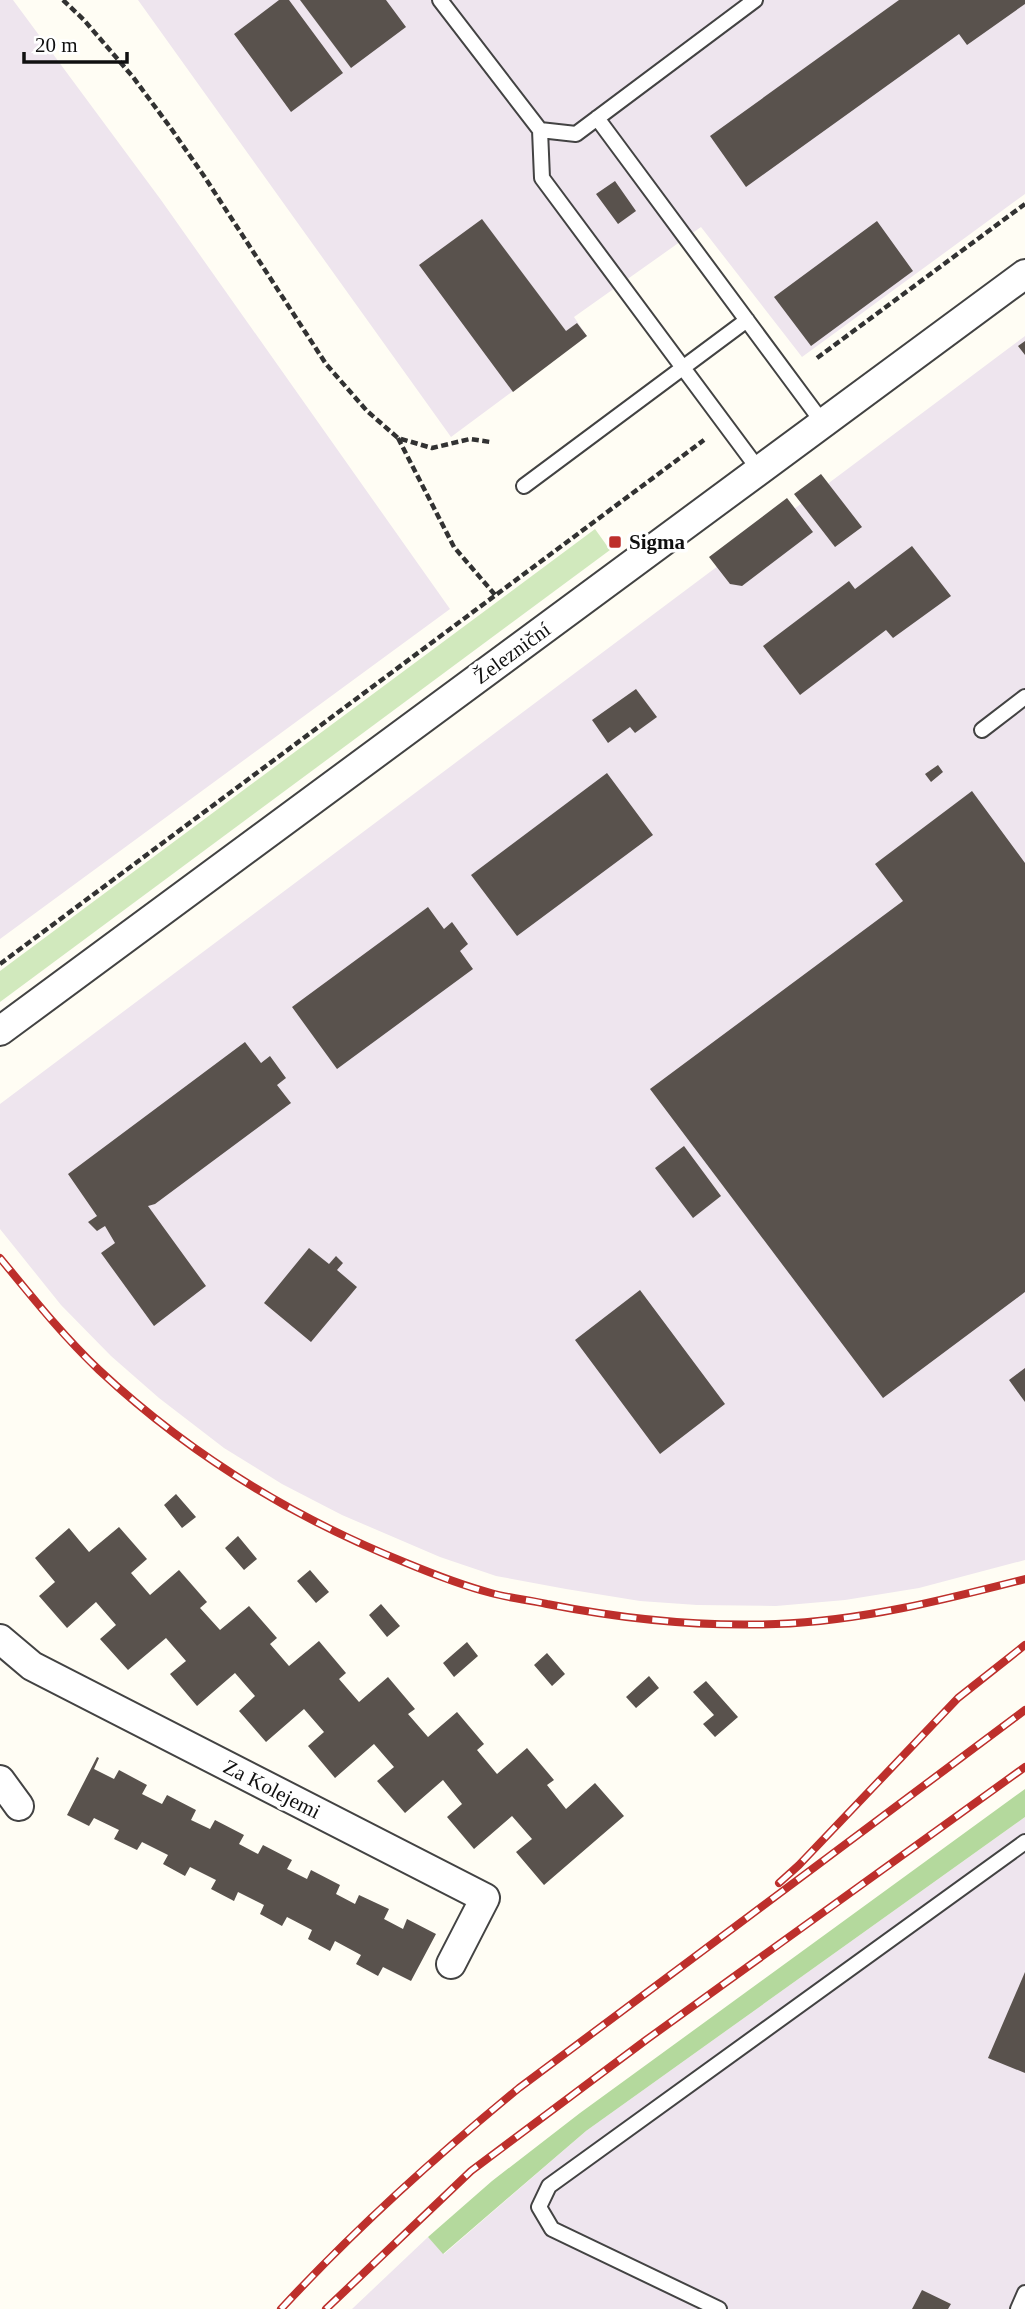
<svg xmlns="http://www.w3.org/2000/svg" width="1025" height="2309" font-family="Georgia,serif">
<rect width="100%" height="100%" fill="#fffdf4"/>
<path fill="#eee5ee" d="M 0,0 L 13,0 L 161,200 L 450,609 L 0,939 Z
M 138,0 L 1025,0 L 1025,194 L 802,357 L 701,227 L 574,317 L 587,336 L 451,437 Z
M 1025,336 L 1025,1560 L 919,1588 L 845,1600 L 776,1606 L 697,1605 L 640,1601 L 566,1589 L 496,1576 L 440,1557 L 342,1515 L 282,1484 L 224,1448 L 159,1398 L 111,1356 L 61,1305 L 0,1229 L 0,1104 Z
M 1025,1817 L 1025,2309 L 352,2309 L 428,2237 L 444,2254 L 586,2131 Z"/>
<path fill="#d1e9bd" d="M 595,529 L 610,550 L 0,1002 L 0,971 Z"/>
<path fill="#b4d99d" d="M 1025,1789 L 1025,1817 L 586,2131 L 443,2254 L 428,2237 L 492,2181 L 580,2113 Z"/>
<path fill="#59524d" d="M 279,0 L 289,0 L 343,73 L 291,112 L 234,34 Z
M 300,0 L 386,0 L 406,27 L 351,68 Z
M 899,0 L 1025,0 L 1025,4 L 967,45 L 959,34 L 746,187 L 710,136 Z
M 615,181 L 636,211 L 618,224 L 596,194 Z
M 482,219 L 566,331 L 577,323 L 587,336 L 513,392 L 419,265 Z
M 877,221 L 913,271 L 811,346 L 774,297 Z
M 1025,341 L 1025,355 L 1018,346 Z
M 821,474 L 862,527 L 835,547 L 794,494 Z
M 787,498 L 813,532 L 742,586 L 730,584 L 709,557 Z
M 912,546 L 951,596 L 893,638 L 886,630 L 800,695 L 763,646 L 849,581 L 855,589 Z
M 636,689 L 657,717 L 635,733 L 630,727 L 608,743 L 592,720 Z
M 938,765 L 943,772 L 931,782 L 925,774 Z
M 607,773 L 653,835 L 517,936 L 471,875 Z
M 972,791 L 1025,863 L 1025,1292 L 883,1398 L 650,1089 L 903,901 L 875,864 Z
M 428,907 L 444,929 L 452,922 L 468,944 L 460,951 L 473,969 L 337,1069 L 292,1007 Z
M 245,1042 L 261,1063 L 270,1056 L 286,1078 L 277,1085 L 291,1103 L 155,1204 L 148,1206 L 206,1286 L 154,1326 L 101,1253 L 115,1243 L 105,1226 L 97,1231 L 88,1222 L 97,1216 L 68,1174 Z
M 684,1146 L 721,1196 L 693,1218 L 655,1168 Z
M 309,1248 L 329,1264 L 336,1256 L 343,1263 L 337,1270 L 357,1287 L 311,1342 L 264,1303 Z
M 640,1290 L 725,1404 L 660,1454 L 575,1340 Z
M 1025,1368 L 1025,1402 L 1009,1380 Z
M 176,1494 L 196,1517 L 182,1528 L 164,1505 Z
M 119,1527 L 147,1559 L 131,1573 L 150,1595 L 179,1570 L 207,1602 L 200,1608 L 220,1630 L 249,1606 L 277,1638 L 270,1644 L 289,1666 L 319,1641 L 346,1673 L 339,1679 L 359,1702 L 388,1677 L 415,1709 L 408,1714 L 428,1737 L 457,1712 L 484,1744 L 477,1750 L 497,1774 L 527,1748 L 554,1780 L 547,1785 L 566,1809 L 595,1783 L 624,1816 L 544,1885 L 516,1852 L 532,1839 L 512,1816 L 474,1849 L 447,1817 L 462,1804 L 443,1780 L 405,1813 L 377,1781 L 394,1767 L 374,1744 L 335,1778 L 308,1746 L 324,1732 L 304,1709 L 266,1742 L 239,1711 L 255,1696 L 235,1673 L 197,1706 L 170,1674 L 186,1661 L 166,1638 L 128,1670 L 100,1639 L 116,1625 L 96,1602 L 67,1628 L 39,1596 L 55,1582 L 35,1558 L 69,1528 L 89,1552 Z
M 238,1536 L 257,1559 L 244,1570 L 225,1548 Z
M 310,1570 L 329,1592 L 316,1603 L 297,1581 Z
M 381,1604 L 400,1626 L 387,1637 L 369,1615 Z
M 467,1642 L 478,1656 L 454,1677 L 443,1663 Z
M 547,1653 L 565,1674 L 552,1686 L 534,1665 Z
M 649,1676 L 659,1688 L 636,1708 L 626,1697 Z
M 706,1681 L 738,1717 L 715,1737 L 703,1724 L 714,1715 L 693,1692 Z
M 97,1757 L 99,1758 L 94,1769 L 114,1779 L 119,1770 L 147,1785 L 142,1794 L 162,1804 L 167,1795 L 196,1810 L 191,1820 L 210,1829 L 215,1820 L 244,1835 L 239,1844 L 258,1854 L 263,1845 L 292,1860 L 287,1869 L 307,1879 L 311,1870 L 340,1885 L 336,1894 L 355,1904 L 359,1895 L 389,1909 L 384,1919 L 403,1929 L 407,1919 L 436,1934 L 411,1981 L 383,1967 L 378,1976 L 356,1964 L 361,1955 L 335,1941 L 330,1951 L 308,1939 L 312,1930 L 287,1917 L 282,1926 L 260,1914 L 264,1905 L 238,1892 L 234,1901 L 211,1889 L 216,1880 L 190,1867 L 185,1876 L 163,1864 L 168,1855 L 142,1842 L 137,1850 L 114,1839 L 119,1830 L 94,1818 L 89,1826 L 67,1815 Z
M 1025,1972 L 1025,2073 L 988,2058 Z
M 922,2290 L 951,2304 L 948,2309 L 912,2309 Z"/>
<g fill="none" stroke-linecap="round" stroke-linejoin="round">
<defs>
<path id="service" d="M 440,0 L 540,130 L 576,134 L 755,0
M 597,118 L 823,423
M 540,130 L 542,178 L 759,470
M 524,486 L 747,320
M 982,730 L 1025,697
M 719,2309 L 552,2229 L 539,2207 L 549,2186 L 1025,1842
M 1018,2309 L 1025,2293"/>
<path id="minor" d="M 0,1031 L 1025,274
M 0,1639 L 32,1666 L 485,1898 L 451,1964
M 0,1780 L 19,1806"/>
</defs>
<use href="#service" stroke="#434343" stroke-width="18"/>
<use href="#minor" stroke="#434343" stroke-width="32"/>
<path stroke="#323232" stroke-width="4.5" stroke-dasharray="7 3.5" stroke-linecap="butt" d="M 63,0 L 84,20 L 133,77 L 170,127 L 204,176 L 326,364 L 367,411 L 398,438 L 432,448 L 470,439 L 490,442
M 817,358 L 1025,204
M 398,438 L 454,547 L 496,596
M 0,964 L 704,440"/>
<use href="#service" stroke="#fff" stroke-width="14"/>
<use href="#minor" stroke="#fff" stroke-width="28"/>
<defs>
<path id="rail" d="M 0,1258 C 32,1297 63,1336 99,1370 C 188,1453 292,1517 404,1562 C 433,1574 461,1585 491,1593 C 509,1598 529,1600 547,1604 C 623,1619 700,1627 776,1624 C 861,1621 943,1600 1025,1579
M 779,1883 L 799,1865 L 958,1698 L 1025,1645
M 281,2309 C 355,2229 435,2157 519,2088 L 1025,1710
M 326,2309 L 471,2171 L 646,2040 L 1025,1767"/>
</defs>
<use href="#rail" stroke="#bd2f2b" stroke-width="8"/>
<use href="#rail" stroke="#fff" stroke-width="5" stroke-dasharray="16" stroke-linecap="butt"/>
</g>
<rect fill="#bd2f2b" stroke="#fff" stroke-width="2.5" x="608" y="535" width="14" height="14" rx="3.5"/>
<g text-anchor="middle" stroke-width="7" stroke-linejoin="round" paint-order="stroke">
<g font-size="21" font-weight="bold" fill="#101010" stroke="#fff" text-anchor="start">
<text x="629" y="549">Sigma</text>
</g>
<g font-size="21" fill="#101010" stroke="#fff">
<text transform="translate(512 653) rotate(-36)" y="7">Železniční</text>
<text transform="translate(272 1789) rotate(27)" y="7">Za Kolejemi</text>
</g>
</g>
<path d="M24 52v10h103v-10" fill="none" stroke="#101010" stroke-width="3.5"/>
<text x="35" y="52" font-size="21" fill="#101010" stroke="#ffffff" stroke-width="5" paint-order="stroke">20 m</text>
</svg>
